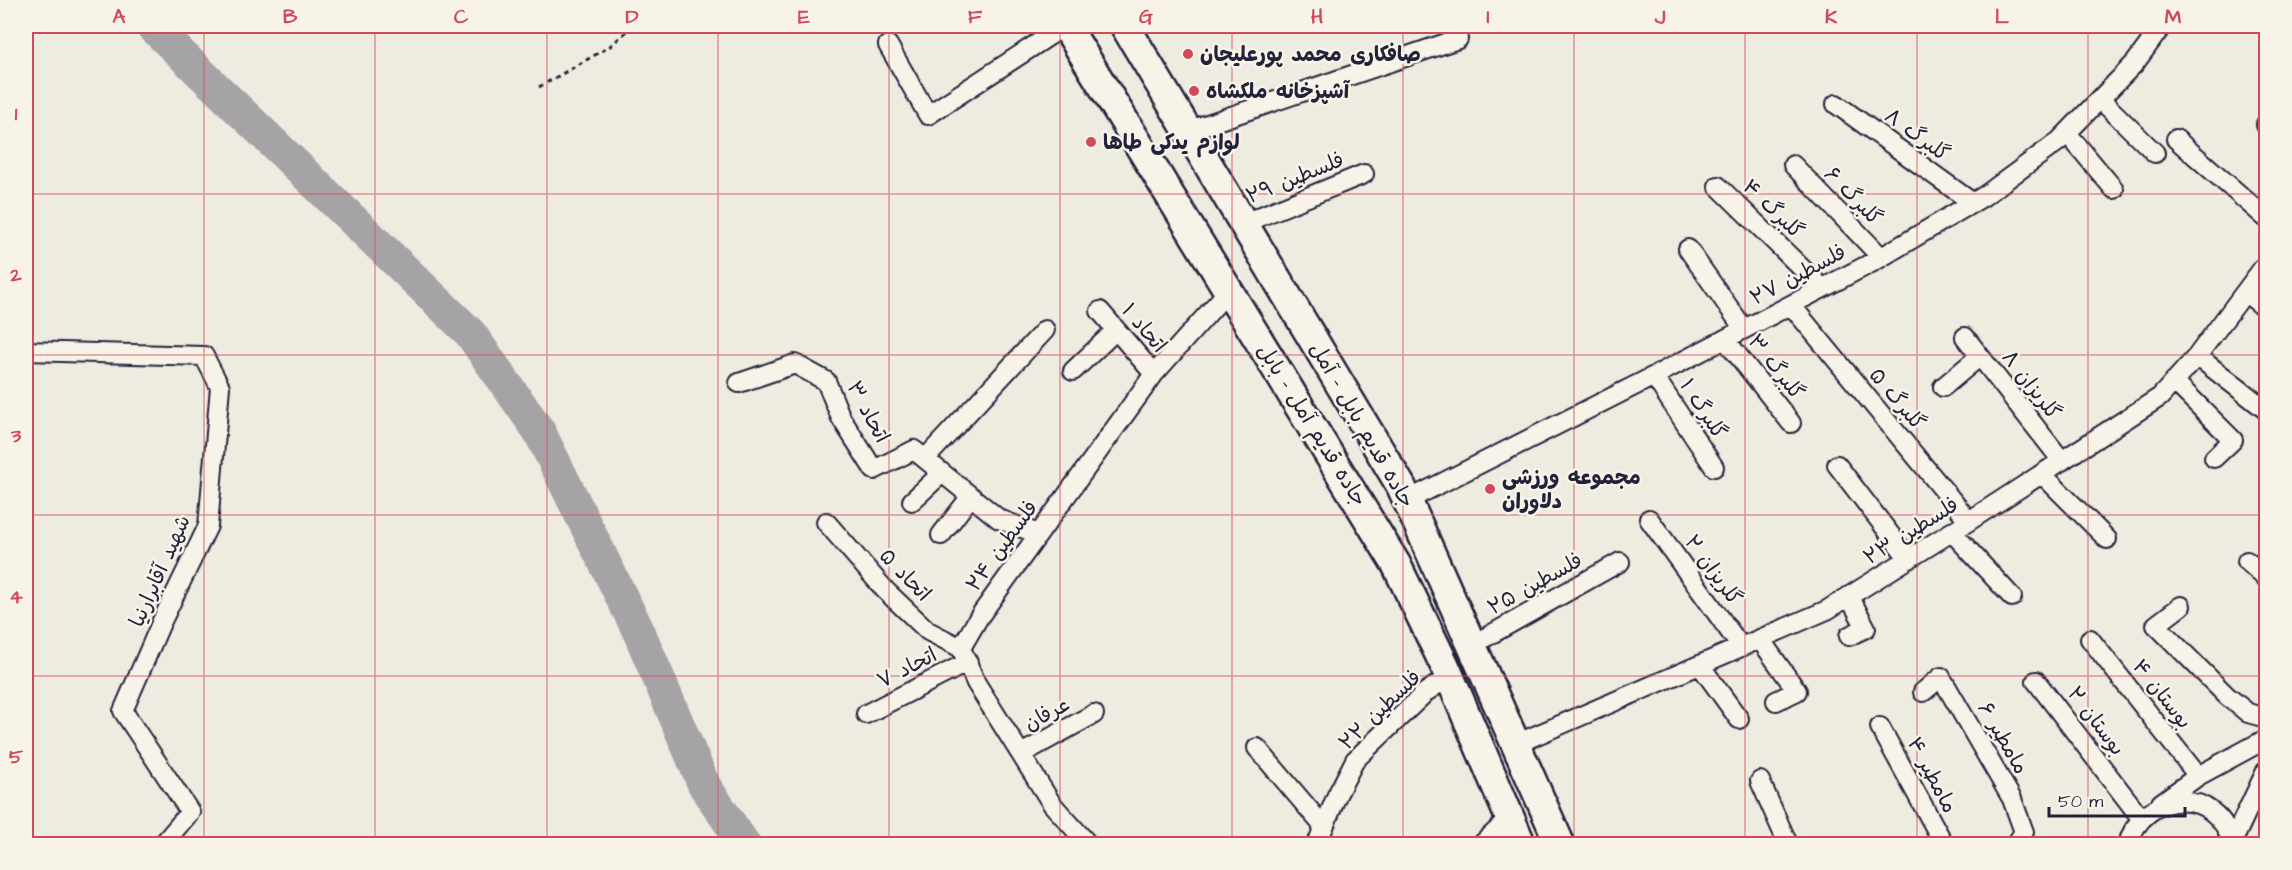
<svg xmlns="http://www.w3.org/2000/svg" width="2292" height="870" font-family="'Architects Daughter','Playpen Sans Arabic',sans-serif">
	<rect width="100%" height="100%" fill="#eeebe1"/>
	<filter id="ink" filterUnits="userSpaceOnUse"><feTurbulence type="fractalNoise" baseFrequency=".0167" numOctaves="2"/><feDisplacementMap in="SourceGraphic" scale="12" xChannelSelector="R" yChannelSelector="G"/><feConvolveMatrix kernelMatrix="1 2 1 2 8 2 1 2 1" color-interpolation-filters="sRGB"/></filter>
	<g filter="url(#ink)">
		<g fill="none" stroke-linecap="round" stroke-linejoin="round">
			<path stroke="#a6a3a6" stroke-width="33" d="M 152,26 L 470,333 L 539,431 L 639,632 L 704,785 L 744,844"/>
			<defs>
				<path id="minor" d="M 888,45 L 928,115 L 1064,26
					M 2100,99 L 2155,153
					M 1836,104 L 1973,203
					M 2266,124 L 2266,125
					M 1187,131 L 1458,39
					M 2067,133 L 2114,189
					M 2176,139 L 2266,218
					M 1793,165 L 1881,257
					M 1718,186 L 1822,288
					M 1244,223 L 1364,174
					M 1688,249 L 1744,329
					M 2246,293 L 2266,309
					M 1791,305 L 1969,521
					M 1100,311 L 1154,374
					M 1965,337 L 2062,461
					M 1725,339 L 1791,423
					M 26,351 L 204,356 L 220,387 L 208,526 L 161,623 L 123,711 L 190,812 L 163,844
					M 2197,356 L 2266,410
					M 1073,371 L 1116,330
					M 1654,376 L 1714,467
					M 2174,381 L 2233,440 L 2214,458
					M 739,383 L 795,364 L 826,381 L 841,418 L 874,470 L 914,450 L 999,519 L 1038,534
					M 1943,387 L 1980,356
					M 925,459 L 1045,330
					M 1837,465 L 1909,559
					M 2042,474 L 2107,539
					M 1408,500 L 1654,376 L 1875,261 L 1984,196 L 2059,141 L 2135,63 L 2162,26
					M 912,501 L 942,473
					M 1649,519 L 1741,647
					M 826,522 L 886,591 L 928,631 L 961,648
					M 1952,532 L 2012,597
					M 941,535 L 971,496
					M 2247,561 L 2266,578
					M 1849,596 L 1866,628 L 1849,636
					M 2181,606 L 2156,625 L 2227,696 L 2248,713 L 2266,718
					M 1760,639 L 1797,691 L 1776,701
					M 2090,639 L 2198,776
					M 1472,645 L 1620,562
					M 1700,665 L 1739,719
					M 2036,681 L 2141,818
					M 1923,692 L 1941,677 L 2012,799 L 2024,832 L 2016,844
					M 866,714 L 968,662
					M 1880,727 L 1944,844
					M 1516,744 L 1827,610 L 1969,521 L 2160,397 L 2197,356 L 2266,264
					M 1257,748 L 1324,827
					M 1021,754 L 1094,714
					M 1760,781 L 1788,844
					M 2161,803 L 2198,776 L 2266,739
					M 2232,843 L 2266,771
					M 1088,844 L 1052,804 L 976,683 L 961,648 L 979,617 L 1154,374 L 1229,290
					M 1317,844 L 1337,795 L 1355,760 L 1426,692 L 1449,677
					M 1482,844 L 1510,818
					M 2128,844 C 2144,789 2218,786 2232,844"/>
				<path id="primary" d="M 1066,26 L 1396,564 L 1445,666 L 1521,844
					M 1125,26 L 1401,486 L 1560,844"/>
			</defs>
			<use href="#minor" stroke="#22223b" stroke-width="22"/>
			<use href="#primary" stroke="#22223b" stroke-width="33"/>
			<path stroke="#22223b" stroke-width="3" stroke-dasharray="4.5 4.5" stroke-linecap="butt" d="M 539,87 L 609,47 L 633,26"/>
			<use href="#minor" stroke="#f7f3e8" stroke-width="18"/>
			<use href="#primary" stroke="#f7f3e8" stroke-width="28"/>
		</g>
	</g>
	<path fill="none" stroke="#d1495b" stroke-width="1.5" stroke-opacity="0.55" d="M 204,26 L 204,844M 375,26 L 375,844M 547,26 L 547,844M 718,26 L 718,844M 889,26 L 889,844M 1060,26 L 1060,844M 1232,26 L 1232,844M 1403,26 L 1403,844M 1574,26 L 1574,844M 1745,26 L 1745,844M 1917,26 L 1917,844M 2088,26 L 2088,844M 26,194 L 2266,194M 26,355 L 2266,355M 26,515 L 2266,515M 26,676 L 2266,676"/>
	<g fill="#d1495b" stroke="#f7f3e8" stroke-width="2">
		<circle cx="1188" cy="54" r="6"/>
		<circle cx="1194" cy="91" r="6"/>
		<circle cx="1091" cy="142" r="6"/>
		<circle cx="1490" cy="489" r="6"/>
	</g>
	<g text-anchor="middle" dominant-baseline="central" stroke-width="5" stroke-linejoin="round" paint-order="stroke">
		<g font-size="21" font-weight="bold" fill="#22223b" stroke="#f7f3e8" text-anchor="start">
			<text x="1200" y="54">صافکاری محمد پورعلیجان</text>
			<text x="1206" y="91">آشپزخانه ملکشاه</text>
			<text x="1103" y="142">لوازم یدکی طاها</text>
			<text x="1502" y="477">مجموعه ورزشی<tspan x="1502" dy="24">دلاوران</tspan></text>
		</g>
		<g font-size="21" fill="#22223b" stroke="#f7f3e8">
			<text transform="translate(1917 135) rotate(36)">گلبرگ ۸</text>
			<text transform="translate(1295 178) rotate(-22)">فلسطین ۲۹</text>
			<text transform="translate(1853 196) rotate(46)">گلبرگ ۶</text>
			<text transform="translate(1773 209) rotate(44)">گلبرگ ۴</text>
			<text transform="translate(1798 275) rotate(-28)">فلسطین ۲۷</text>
			<text transform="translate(1144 328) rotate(50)">اتحاد ۱</text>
			<text transform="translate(1776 367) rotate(52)">گلبرگ ۳</text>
			<text transform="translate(2031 385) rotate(52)">گلریزان ۸</text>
			<text transform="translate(1897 399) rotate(50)">گلبرگ ۵</text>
			<text transform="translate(1703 409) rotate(57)">گلبرگ ۱</text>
			<text transform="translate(868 412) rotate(62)">اتحاد ۳</text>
			<text transform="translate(1312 425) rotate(58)">جاده قدیم آمل - بابل</text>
			<text transform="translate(1362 425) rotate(60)">جاده قدیم بابل - آمل</text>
			<text transform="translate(1911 531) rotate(-32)">فلسطین ۲۳</text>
			<text transform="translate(1002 546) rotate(-54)">فلسطین ۲۴</text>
			<text transform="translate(1713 570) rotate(54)">گلریزان ۲</text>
			<text transform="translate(160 571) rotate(-66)">شهید آقابرارنیا</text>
			<text transform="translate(905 575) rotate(46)">اتحاد ۵</text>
			<text transform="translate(1535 584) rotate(-29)">فلسطین ۲۵</text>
			<text transform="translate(907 668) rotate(-27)">اتحاد ۷</text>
			<text transform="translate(2162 694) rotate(52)">بوستان ۴</text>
			<text transform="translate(1380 710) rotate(-44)">فلسطین ۲۲</text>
			<text transform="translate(1047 714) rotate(-28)">عرفان</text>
			<text transform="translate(2096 721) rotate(53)">بوستان ۲</text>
			<text transform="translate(2003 738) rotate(60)">مامطیر ۶</text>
			<text transform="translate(1932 775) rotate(62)">مامطیر ۴</text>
		</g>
	</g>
	<rect width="2292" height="870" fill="none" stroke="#f7f3e8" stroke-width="66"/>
	<path d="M2049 807v9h136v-9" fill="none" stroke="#22223b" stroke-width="3"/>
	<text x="2058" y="807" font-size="18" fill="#22223b" stroke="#f7f3e8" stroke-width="4.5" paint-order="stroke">50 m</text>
	<rect x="33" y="33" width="2226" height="804" fill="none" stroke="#d1495b" stroke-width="2"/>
	<g font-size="20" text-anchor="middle" font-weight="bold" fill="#d1495b">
		<text x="119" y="23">A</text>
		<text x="290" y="23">B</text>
		<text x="461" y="23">C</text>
		<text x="632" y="23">D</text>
		<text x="804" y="23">E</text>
		<text x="975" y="23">F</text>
		<text x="1146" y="23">G</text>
		<text x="1317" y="23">H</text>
		<text x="1488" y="23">I</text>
		<text x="1660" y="23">J</text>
		<text x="1831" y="23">K</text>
		<text x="2002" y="23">L</text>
		<text x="2173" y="23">M</text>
		<text x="16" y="120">1</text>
		<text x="16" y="281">2</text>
		<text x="16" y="442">3</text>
		<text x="16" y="603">4</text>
		<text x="16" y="763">5</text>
	</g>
</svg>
